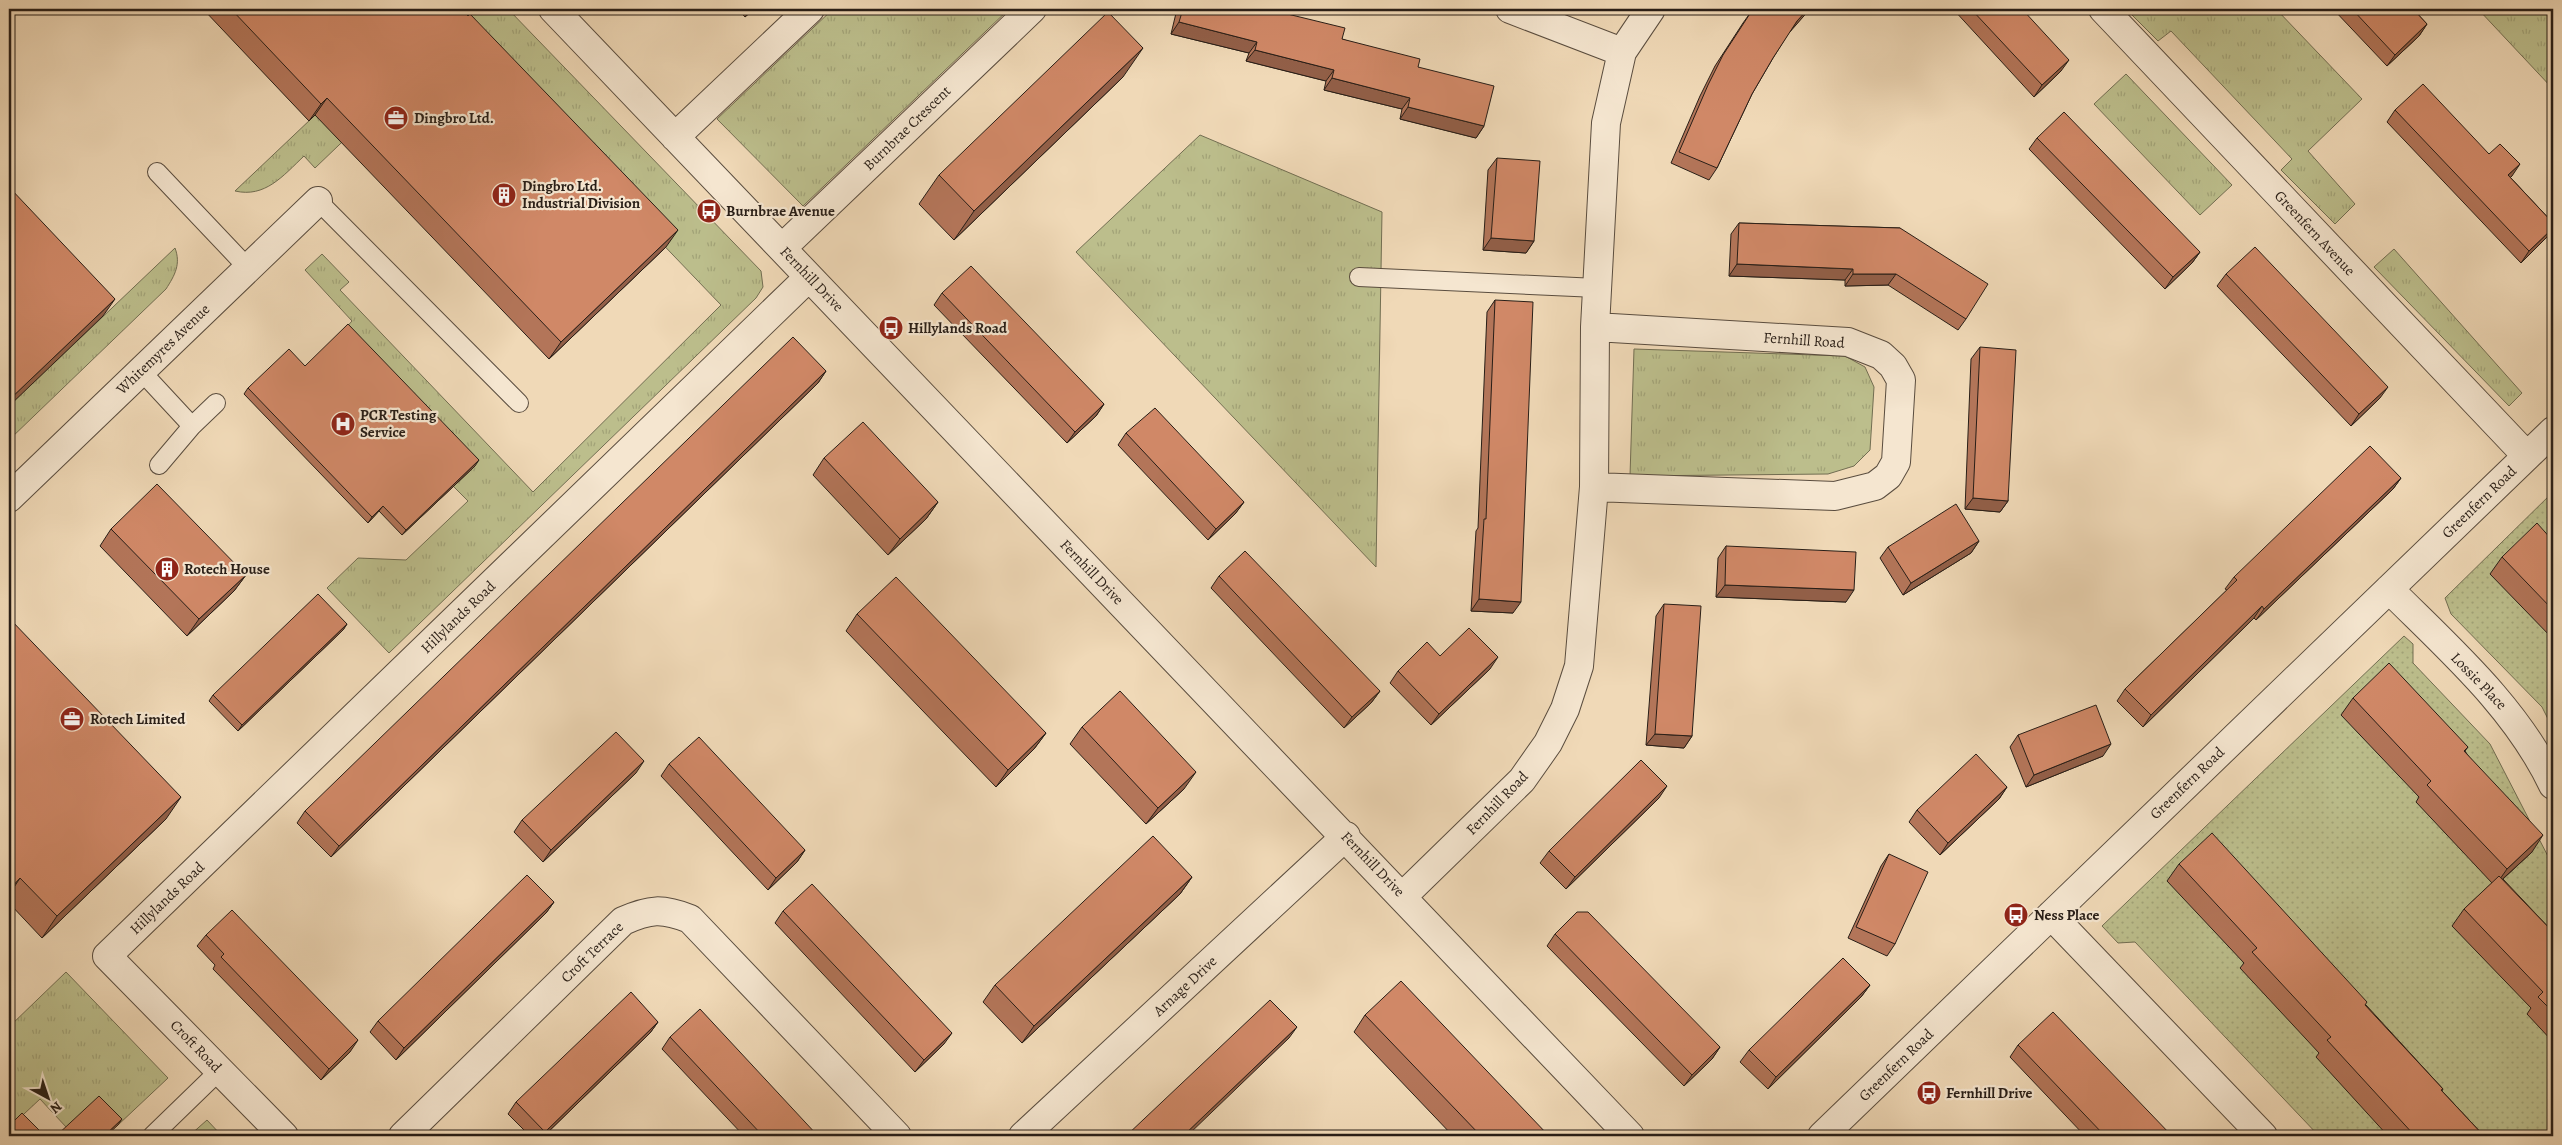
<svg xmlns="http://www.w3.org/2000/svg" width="2562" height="1145" font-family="Alegreya,serif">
	<defs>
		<pattern id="grass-tufts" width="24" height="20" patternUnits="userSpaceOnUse" patternTransform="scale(1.25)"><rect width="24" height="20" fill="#bcbe8c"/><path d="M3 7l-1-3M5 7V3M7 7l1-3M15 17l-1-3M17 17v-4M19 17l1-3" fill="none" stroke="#a2a378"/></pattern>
		<pattern id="garden-dots" width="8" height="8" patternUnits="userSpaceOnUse" patternTransform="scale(1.25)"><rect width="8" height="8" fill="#bcbe8c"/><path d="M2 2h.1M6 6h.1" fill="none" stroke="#a2a378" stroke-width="1.8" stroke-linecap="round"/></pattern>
	</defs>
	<rect width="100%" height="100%" fill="#f0d9b7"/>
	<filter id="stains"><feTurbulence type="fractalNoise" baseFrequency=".004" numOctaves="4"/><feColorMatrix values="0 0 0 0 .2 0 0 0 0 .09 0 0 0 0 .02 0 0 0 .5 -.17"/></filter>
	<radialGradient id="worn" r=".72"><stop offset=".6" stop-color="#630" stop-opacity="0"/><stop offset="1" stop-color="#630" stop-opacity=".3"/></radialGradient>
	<path fill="url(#grass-tufts)" stroke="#726e52" d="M 427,9 L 508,9 L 761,271 L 763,287 L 756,298 L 389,653 L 327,588 L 358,558 L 406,560 L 468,501 L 453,486 L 344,330 L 352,321 L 305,270 L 322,254 L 349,282 L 340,290 L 533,492 L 721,305 L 458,31 L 315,168 L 304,156 C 283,176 265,198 235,191 Z
		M 833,9 L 1009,9 L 803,206 L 717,119 Z
		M 2126,9 L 2181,9 L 2184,12 L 2187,9 L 2276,9 L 2362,99 L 2308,151 L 2355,204 L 2335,224 L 2281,170 L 2292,159 L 2171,31 L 2158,41 Z
		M 2478,9 L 2553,9 L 2553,89 Z
		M 2126,74 L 2232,185 L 2200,215 L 2094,104 Z
		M 1200,135 L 1382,212 L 1376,567 L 1076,252 Z
		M 175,248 C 181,264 175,275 166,289 L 9,440 L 9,406 Z
		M 2394,249 L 2522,393 L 2509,406 L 2374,267 Z
		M 1634,349 L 1845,356 L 1865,367 L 1874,387 L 1870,450 L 1854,466 L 1828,474 L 1630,476 Z
		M 66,972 L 168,1078 L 118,1125 L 95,1102 L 67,1128 L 40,1099 L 9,1128 L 9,1027 Z
		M 207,1120 L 222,1136 L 189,1136 Z"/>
	<path fill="url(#garden-dots)" stroke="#726e52" d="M 2553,492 L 2553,729 L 2542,707 L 2451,614 L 2445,598 Z
		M 2404,636 L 2413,644 L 2413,663 L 2490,744 L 2553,866 L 2553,1136 L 2319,1136 L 2135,942 L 2118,943 L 2102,926 Z"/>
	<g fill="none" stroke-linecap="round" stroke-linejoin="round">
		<defs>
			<path id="lane" d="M 157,172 L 247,267
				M 318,201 L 519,403
				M 1359,277 L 1597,288
				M 141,371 L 192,426
				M 159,465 L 192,426 L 216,403
				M 152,1136 L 219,1071"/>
			<path id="street" d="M 553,9 L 1630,1136
				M 1510,9 L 1622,52
				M 2103,9 L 2527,456
				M 675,137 L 810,9
				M 782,248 L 1032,9
				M 1594,487 L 1835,496 L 1875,486 L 1888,476 L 1896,462 L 1901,380 L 1893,366 L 1881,355 L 1848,342 L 1595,327
				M 9,498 L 318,201
				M 2389,589 C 2449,649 2516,707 2553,785
				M 1403,896 L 1522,780 L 1548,743 L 1565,709 L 1579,666 L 1594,487 L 1595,327 L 1606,123 L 1622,52 L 1651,9
				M 2051,915 L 2263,1136
				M 284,1136 L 107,956 L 809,277
				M 403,1136 L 623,921 C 650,909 662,908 690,919 L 897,1136
				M 1023,1136 L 1346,836
				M 1822,1136 L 2553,431"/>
		</defs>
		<use href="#lane" stroke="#5a4d3f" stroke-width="20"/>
		<use href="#street" stroke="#5a4d3f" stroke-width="30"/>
		<use href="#lane" stroke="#f5e6d0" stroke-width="18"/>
		<use href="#street" stroke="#f5e6d0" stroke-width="28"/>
	</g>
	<path fill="#b37559" stroke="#281e17" d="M 203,9 L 461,9 L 666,247 L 549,359 L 315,115 L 309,121 Z
		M 738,9 L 754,9 L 745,17 Z
		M 1177,9 L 1267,9 L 1342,39 L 1418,67 L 1484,126 L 1476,138 L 1400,119 L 1402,109 L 1324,90 L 1326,81 L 1246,61 L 1249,53 L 1171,34 Z
		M 1753,9 L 1810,9 L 1790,31 L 1773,58 L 1752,94 L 1717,168 L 1709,180 L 1671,163 L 1700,96 L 1715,66 L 1743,23 Z
		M 1953,9 L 2022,9 L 2061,71 L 2034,97 Z
		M 2333,9 L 2413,9 L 2427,24 L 2419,36 L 2387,66 Z
		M 1123,77 L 954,240 L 919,204 L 939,175 Z
		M 2395,110 L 2489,154 L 2512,176 L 2510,177 L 2553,223 L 2553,229 L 2547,237 L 2521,263 L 2387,122 Z
		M 2037,138 L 2200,252 L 2192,263 L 2165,289 L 2029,149 Z
		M 1497,158 L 1534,241 L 1526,253 L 1483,250 L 1488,170 Z
		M 1739,223 L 1900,228 L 1966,319 L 1958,330 L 1888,285 L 1845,286 L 1845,280 L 1729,276 L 1731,234 Z
		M 2226,274 L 2380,398 L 2351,426 L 2217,286 Z
		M 942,293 L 1104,404 L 1096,416 L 1067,443 L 934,305 Z
		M 1495,300 L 1513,613 L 1471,611 L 1476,531 L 1478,528 L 1487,312 Z
		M 1980,347 L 2008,501 L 2000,512 L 1965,509 L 1971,359 Z
		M 305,366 L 475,466 L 402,535 L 379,511 L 368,523 L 244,394 L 248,388 Z
		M 826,371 L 818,383 L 331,857 L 297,823 L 305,811 Z
		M 1126,433 L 1244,502 L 1235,514 L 1208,540 L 1118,445 Z
		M 824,458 L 938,502 L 926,519 L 888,555 L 813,475 Z
		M 2401,478 L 2393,489 L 2256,620 L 2254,618 L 2143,727 L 2117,701 L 2125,689 L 2227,590 L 2225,589 L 2234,577 Z
		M 111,529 L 246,575 L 234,591 L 187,636 L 100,546 Z
		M 1979,541 L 1971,553 L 1903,595 L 1880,558 L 1888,547 Z
		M 2553,541 L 2553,639 L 2490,574 L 2502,557 Z
		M 1726,546 L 1846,602 L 1716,597 L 1718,558 Z
		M 1219,576 L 1380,691 L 1371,703 L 1344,728 L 1211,588 Z
		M 1664,604 L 1692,736 L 1684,748 L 1646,745 L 1656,616 Z
		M 857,614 L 1046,733 L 1034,749 L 996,787 L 846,631 Z
		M 9,618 L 166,819 L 42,938 L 9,903 Z
		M 347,624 L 343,630 L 238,731 L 209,701 L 213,695 Z
		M 1440,656 L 1490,669 L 1431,725 L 1390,683 L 1398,671 Z
		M 2353,698 L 2468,747 L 2465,751 L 2532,852 L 2503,879 L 2553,932 L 2553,1042 L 2527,1014 L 2531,1008 L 2452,926 L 2464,909 L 2492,883 L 2416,802 L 2419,797 L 2341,715 Z
		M 1082,727 L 1184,789 L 1146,824 L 1070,744 Z
		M 2018,735 L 2103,756 L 2026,787 L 2010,747 Z
		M 669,764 L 805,850 L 797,862 L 768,890 L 661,776 Z
		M 636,773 L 543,862 L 514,832 L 522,820 Z
		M 2007,787 L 1999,799 L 1940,855 L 1909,822 L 1917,810 Z
		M 1659,798 L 1566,889 L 1540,863 L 1549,851 Z
		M 1889,854 L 1895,944 L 1887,956 L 1848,938 L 1881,866 Z
		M 2179,864 L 2366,1005 L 2443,1089 L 2442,1091 L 2484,1136 L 2388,1136 L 2316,1057 L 2319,1053 L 2240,968 L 2244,963 L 2167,881 Z
		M 1192,877 L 1180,894 L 1022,1043 L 983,1002 L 995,985 Z
		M 554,902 L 546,913 L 396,1060 L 370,1032 L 378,1021 Z
		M 783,911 L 944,1044 L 915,1072 L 775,923 Z
		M 1555,934 L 1720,1047 L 1712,1059 L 1684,1086 L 1547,946 Z
		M 206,935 L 350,1052 L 321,1080 L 213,969 L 215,965 L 197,946 Z
		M 1870,985 L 1861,997 L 1768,1089 L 1740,1062 L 1749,1050 Z
		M 1365,1015 L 1549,1136 L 1453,1136 L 1354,1032 Z
		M 658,1022 L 650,1033 L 544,1136 L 530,1136 L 508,1114 L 516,1102 Z
		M 670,1037 L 818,1136 L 744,1136 L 662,1049 Z
		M 2018,1045 L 2172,1136 L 2085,1136 L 2010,1057 Z"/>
	<path fill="#925f48" stroke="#281e17" d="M 751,9 L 754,9 L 745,17 Z
		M 1808,9 L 1810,9 L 1789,33 L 1797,21 Z
		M 1179,22 L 1257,42 L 1249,53 L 1171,34 Z
		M 2427,24 L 2419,36 L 2387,66 L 2395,55 Z
		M 1143,48 L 1123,77 L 954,240 L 974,211 Z
		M 1255,50 L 1334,70 L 1326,81 L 1246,61 Z
		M 2069,60 L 2061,71 L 2034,97 L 2042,85 Z
		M 1332,78 L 1410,98 L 1402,109 L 1324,90 Z
		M 327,98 L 315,115 L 309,121 L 321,104 Z
		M 1408,107 L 1484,126 L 1476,138 L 1400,119 Z
		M 2520,164 L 2512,176 L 2500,187 L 2508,175 Z
		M 2553,228 L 2547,237 L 2521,263 L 2529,251 Z
		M 678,230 L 666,247 L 549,359 L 561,342 Z
		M 1491,238 L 1534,241 L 1526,253 L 1483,250 Z
		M 2200,252 L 2192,263 L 2165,289 L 2173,277 Z
		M 1737,264 L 1853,269 L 1845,280 L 1729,276 Z
		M 1853,274 L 1896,274 L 1888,285 L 1845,286 Z
		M 115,299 L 103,316 L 9,406 L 9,400 Z
		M 826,371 L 818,383 L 331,857 L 339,846 Z
		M 2388,387 L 2380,398 L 2351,426 L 2359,414 Z
		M 1104,404 L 1096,416 L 1067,443 L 1075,432 Z
		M 479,460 L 475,466 L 402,535 L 406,530 Z
		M 2401,478 L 2393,489 L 2256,620 L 2264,609 Z
		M 1973,498 L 2008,501 L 2000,512 L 1965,509 Z
		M 938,502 L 926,519 L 888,555 L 900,539 Z
		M 1244,502 L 1235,514 L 1208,540 L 1216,529 Z
		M 383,506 L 379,511 L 368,523 L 372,517 Z
		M 1979,541 L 1971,553 L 1903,595 L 1911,583 Z
		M 246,575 L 234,591 L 187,636 L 199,619 Z
		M 1725,585 L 1854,590 L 1846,602 L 1716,597 Z
		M 1479,599 L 1521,602 L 1513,613 L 1471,611 Z
		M 2262,606 L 2254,618 L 2143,727 L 2151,715 Z
		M 347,624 L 343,630 L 238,731 L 242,725 Z
		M 1498,657 L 1490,669 L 1431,725 L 1439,714 Z
		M 1380,691 L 1371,703 L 1344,728 L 1352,717 Z
		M 1046,733 L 1034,749 L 996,787 L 1008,770 Z
		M 1655,734 L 1692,736 L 1684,748 L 1646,745 Z
		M 2111,744 L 2103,756 L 2026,787 L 2034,775 Z
		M 644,761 L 636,773 L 543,862 L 551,850 Z
		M 1196,772 L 1184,789 L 1146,824 L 1158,808 Z
		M 1667,786 L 1659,798 L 1566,889 L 1575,877 Z
		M 2007,787 L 1999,799 L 1940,855 L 1948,843 Z
		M 181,797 L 166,819 L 42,938 L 57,916 Z
		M 2543,835 L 2532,852 L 2495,886 L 2507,869 Z
		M 805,850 L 797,862 L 768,890 L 776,878 Z
		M 1192,877 L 1180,894 L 1022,1043 L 1034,1026 Z
		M 20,878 L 9,895 L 9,890 Z
		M 554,902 L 546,913 L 396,1060 L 404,1048 Z
		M 1870,985 L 1861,997 L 1768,1089 L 1776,1077 Z
		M 658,1022 L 650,1033 L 544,1136 L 542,1136 L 545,1132 Z
		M 1297,1027 L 1289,1038 L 1187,1136 L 1183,1136 Z
		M 952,1033 L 944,1044 L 915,1072 L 924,1060 Z
		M 358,1040 L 350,1052 L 321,1080 L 329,1069 Z
		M 1720,1047 L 1712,1059 L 1684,1086 L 1692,1075 Z
		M 122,1119 L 118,1125 L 106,1136 L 104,1136 Z"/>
	<path fill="#d08867" stroke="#281e17" d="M 231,9 L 461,9 L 468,16 L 470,14 L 678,230 L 561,342 L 327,98 L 321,104 Z
		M 1183,9 L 1267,9 L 1345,28 L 1342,39 L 1420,59 L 1418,67 L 1494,86 L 1484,126 L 1408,107 L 1410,98 L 1332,78 L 1334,70 L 1255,50 L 1257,42 L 1179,22 Z
		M 1753,9 L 1808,9 L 1797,21 L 1773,58 L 1752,94 L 1717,168 L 1679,152 L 1708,85 L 1723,55 Z
		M 1971,9 L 2022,9 L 2069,60 L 2042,85 Z
		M 2352,9 L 2413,9 L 2427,24 L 2395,55 Z
		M 1108,12 L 1143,48 L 974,211 L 939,175 Z
		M 2423,84 L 2489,154 L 2500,144 L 2520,164 L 2508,175 L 2553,223 L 2553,228 L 2529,251 L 2395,110 Z
		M 2064,112 L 2200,252 L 2173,277 L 2037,138 Z
		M 1497,158 L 1540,161 L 1534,241 L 1491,238 Z
		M 9,187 L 115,299 L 9,400 Z
		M 1739,223 L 1900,228 L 1988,284 L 1966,319 L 1896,274 L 1853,274 L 1853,269 L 1737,264 Z
		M 2255,247 L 2388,387 L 2359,414 L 2226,274 Z
		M 971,266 L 1104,404 L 1075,432 L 942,293 Z
		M 1495,300 L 1533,302 L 1521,602 L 1479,599 L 1484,519 L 1486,519 Z
		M 348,324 L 479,460 L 406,530 L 383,506 L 372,517 L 248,388 L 289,349 L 305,366 Z
		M 793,337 L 826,371 L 339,846 L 305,811 Z
		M 1980,347 L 2016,350 L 2008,501 L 1973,498 Z
		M 1155,408 L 1244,502 L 1216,529 L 1126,433 Z
		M 863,422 L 938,502 L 900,539 L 824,458 Z
		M 2370,446 L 2401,478 L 2264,609 L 2262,606 L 2151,715 L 2125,689 L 2237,580 L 2234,577 Z
		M 157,484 L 246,575 L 199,619 L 111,529 Z
		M 1956,504 L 1979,541 L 1911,583 L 1888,547 Z
		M 2537,523 L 2553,541 L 2553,610 L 2502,557 Z
		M 1726,546 L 1856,552 L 1854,590 L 1725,585 Z
		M 1245,551 L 1380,691 L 1352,717 L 1219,576 Z
		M 896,577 L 1046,733 L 1008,770 L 857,614 Z
		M 318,594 L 347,624 L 242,725 L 213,695 Z
		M 1664,604 L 1701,606 L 1692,736 L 1655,734 Z
		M 9,618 L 181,797 L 57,916 L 20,878 L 9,890 Z
		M 1469,628 L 1498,657 L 1439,714 L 1398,671 L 1427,642 L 1440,656 Z
		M 2389,663 L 2468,747 L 2464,751 L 2543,835 L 2507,869 L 2427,785 L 2431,781 L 2353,698 Z
		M 1120,691 L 1196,772 L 1158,808 L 1082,727 Z
		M 2096,705 L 2111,744 L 2034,775 L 2018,735 Z
		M 616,732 L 644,761 L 551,850 L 522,820 Z
		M 699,737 L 805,850 L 776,878 L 669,764 Z
		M 1976,754 L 2007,787 L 1948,843 L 1917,810 Z
		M 1641,760 L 1667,786 L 1575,877 L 1549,851 Z
		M 2212,833 L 2367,1002 L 2365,1005 L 2443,1089 L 2441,1090 L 2484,1136 L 2415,1136 L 2327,1040 L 2331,1037 L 2252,952 L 2257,948 L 2179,864 Z
		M 1153,836 L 1192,877 L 1034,1026 L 995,985 Z
		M 1889,854 L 1928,872 L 1895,944 L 1856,927 Z
		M 527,875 L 554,902 L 404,1048 L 378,1021 Z
		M 2499,876 L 2553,932 L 2553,1012 L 2538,997 L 2543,992 L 2464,909 Z
		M 812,884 L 952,1033 L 924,1060 L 783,911 Z
		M 232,910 L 358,1040 L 329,1069 L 221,957 L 224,954 L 206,935 Z
		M 1577,912 L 1588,912 L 1720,1047 L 1692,1075 L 1555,934 Z
		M 1843,958 L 1870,985 L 1776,1077 L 1749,1050 Z
		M 1401,981 L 1549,1136 L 1481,1136 L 1365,1015 Z
		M 631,992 L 658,1022 L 545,1132 L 516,1102 Z
		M 1270,1000 L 1297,1027 L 1183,1136 L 1126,1136 Z
		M 700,1009 L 818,1136 L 763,1136 L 670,1037 Z
		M 2053,1012 L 2172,1136 L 2105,1136 L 2018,1045 Z
		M 99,1096 L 122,1119 L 104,1136 L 56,1136 Z
		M 22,1113 L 45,1136 L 9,1136 L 9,1126 Z"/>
	<defs>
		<symbol id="office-disc" viewBox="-11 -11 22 22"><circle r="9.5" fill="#8f2418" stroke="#f5e6d0"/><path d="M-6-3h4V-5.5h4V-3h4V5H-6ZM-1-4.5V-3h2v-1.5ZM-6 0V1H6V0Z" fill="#fff"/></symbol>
		<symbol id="building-disc" viewBox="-11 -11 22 22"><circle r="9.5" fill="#8f2418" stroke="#f5e6d0"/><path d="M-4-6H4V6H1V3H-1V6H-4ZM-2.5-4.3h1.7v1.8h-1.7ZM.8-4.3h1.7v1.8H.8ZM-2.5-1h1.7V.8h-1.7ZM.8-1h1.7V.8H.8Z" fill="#fff"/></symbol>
		<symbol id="bus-disc" viewBox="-11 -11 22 22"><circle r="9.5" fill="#8f2418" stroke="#f5e6d0"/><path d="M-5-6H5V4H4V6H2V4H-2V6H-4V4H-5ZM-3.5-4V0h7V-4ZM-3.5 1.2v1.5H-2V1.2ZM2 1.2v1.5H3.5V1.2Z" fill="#fff"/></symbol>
		<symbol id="hospital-disc" viewBox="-11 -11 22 22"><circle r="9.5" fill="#8f2418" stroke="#f5e6d0"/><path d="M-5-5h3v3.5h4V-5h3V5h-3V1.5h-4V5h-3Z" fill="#fff"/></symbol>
	</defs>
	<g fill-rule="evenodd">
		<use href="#office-disc" x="382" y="104" width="28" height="28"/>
		<use href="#building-disc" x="490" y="181" width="28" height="28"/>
		<use href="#bus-disc" x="695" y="197" width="28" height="28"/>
		<use href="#bus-disc" x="877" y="314" width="28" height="28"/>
		<use href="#hospital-disc" x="329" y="410" width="28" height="28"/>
		<use href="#building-disc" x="153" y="555" width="28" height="28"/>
		<use href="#office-disc" x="58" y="705" width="28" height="28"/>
		<use href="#bus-disc" x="2002" y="901" width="28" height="28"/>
		<use href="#bus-disc" x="1915" y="1079" width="28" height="28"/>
	</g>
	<g text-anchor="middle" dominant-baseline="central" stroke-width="4.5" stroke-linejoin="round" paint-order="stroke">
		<g font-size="15" font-weight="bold" fill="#281e17" stroke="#f5e6d0" text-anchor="start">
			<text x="414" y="118">Dingbro Ltd.</text>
			<text x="522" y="186">Dingbro Ltd.<tspan x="522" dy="17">Industrial Division</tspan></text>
			<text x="726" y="211">Burnbrae Avenue</text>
			<text x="908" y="328">Hillylands Road</text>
			<text x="360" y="415">PCR Testing<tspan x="360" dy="17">Service</tspan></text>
			<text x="184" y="569">Rotech House</text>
			<text x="90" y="719">Rotech Limited</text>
			<text x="2034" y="915">Ness Place</text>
			<text x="1946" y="1093">Fernhill Drive</text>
		</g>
		<g font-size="15" fill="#281e17" stroke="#f5e6d0">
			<text transform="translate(907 128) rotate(-44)">Burnbrae Crescent</text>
			<text transform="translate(2315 233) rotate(47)">Greenfern Avenue</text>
			<text transform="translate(812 279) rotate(46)">Fernhill Drive</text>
			<text transform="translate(1804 340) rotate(4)">Fernhill Road</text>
			<text transform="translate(163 349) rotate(-44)">Whitemyres Avenue</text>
			<text transform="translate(2479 502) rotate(-44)">Greenfern Road</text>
			<text transform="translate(1092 572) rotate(46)">Fernhill Drive</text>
			<text transform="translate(458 617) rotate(-44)">Hillylands Road</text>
			<text transform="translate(2479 681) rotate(46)">Lossie Place</text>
			<text transform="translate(2187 783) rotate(-44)">Greenfern Road</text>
			<text transform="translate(1497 803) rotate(-46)">Fernhill Road</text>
			<text transform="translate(1373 864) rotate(46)">Fernhill Drive</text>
			<text transform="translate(167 898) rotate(-44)">Hillylands Road</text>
			<text transform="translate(592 952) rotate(-44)">Croft Terrace</text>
			<text transform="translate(1185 986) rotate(-43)">Arnage Drive</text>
			<text transform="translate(196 1046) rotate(46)">Croft Road</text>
			<text transform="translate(1896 1065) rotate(-44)">Greenfern Road</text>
		</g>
	</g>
	<rect width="2562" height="1145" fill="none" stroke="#f0d9b7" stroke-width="30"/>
	<rect x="10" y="10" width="2542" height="1125" fill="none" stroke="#281e17" stroke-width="2.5"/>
	<rect x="15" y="15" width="2532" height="1115" fill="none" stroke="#281e17"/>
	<g transform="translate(48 1098) rotate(140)" stroke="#f5e6d0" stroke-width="4" paint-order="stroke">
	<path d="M0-4L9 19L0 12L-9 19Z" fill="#281e17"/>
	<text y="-8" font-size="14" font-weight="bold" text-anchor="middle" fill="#281e17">N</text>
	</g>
	<rect width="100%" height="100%" filter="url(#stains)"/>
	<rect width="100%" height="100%" fill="url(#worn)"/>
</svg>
